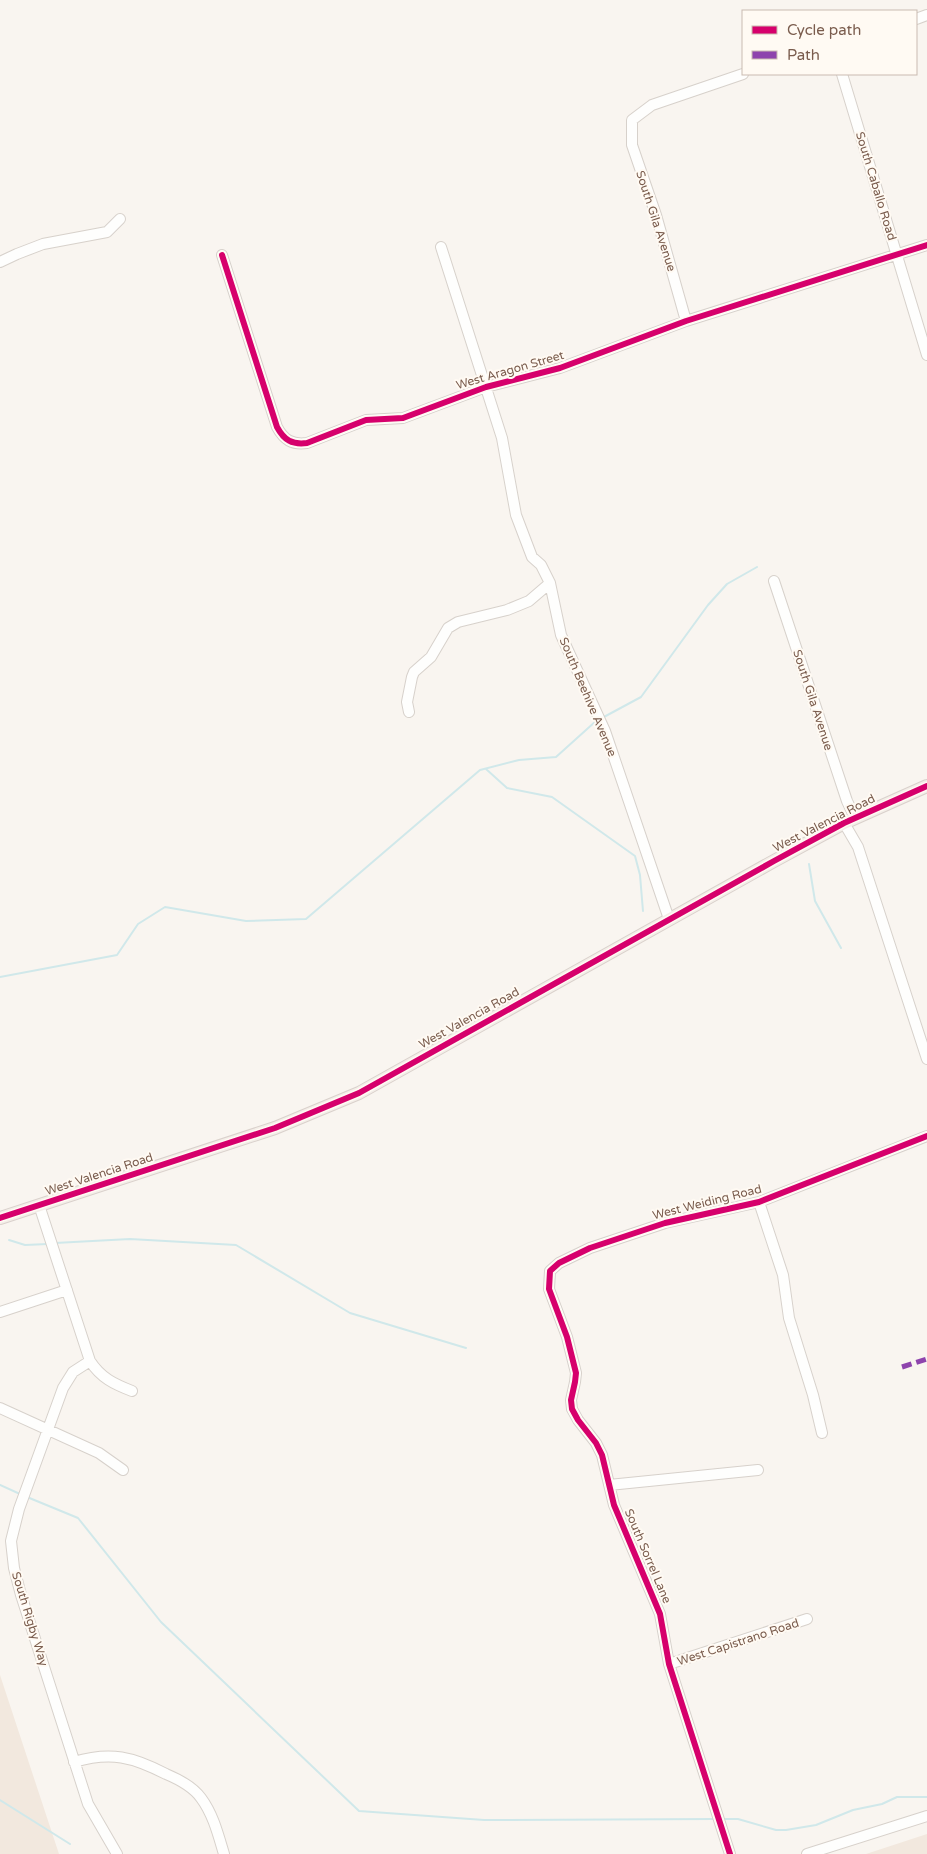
<svg xmlns="http://www.w3.org/2000/svg" width="927" height="1854" font-family="'Varela Round',sans-serif">
	<rect width="100%" height="100%" fill="#f9f5f0"/>
	<path fill="#f2e8de" d="M 0,1675 L 59,1854 L 0,1854 Z
		M 927,1834 L 927,1854 L 866,1854 Z"/>
	<g fill="none" stroke-linecap="round" stroke-linejoin="round">
		<path stroke="#d0e8ea" stroke-width="2" d="M 602,718 L 641,697 L 708,605 L 727,584 L 757,567
			M 486,769 L 507,788 L 552,797 L 635,856 L 640,875 L 643,911
			M 809,864 L 815,901 L 841,948
			M 0,977 L 117,955 L 138,924 L 165,907 L 246,921 L 306,919 L 480,770 L 519,760 L 556,757 L 596,721
			M 9,1240 L 25,1245 L 48,1244
			M 55,1243 L 130,1239 L 236,1245 L 350,1313 L 466,1348
			M 0,1485 L 20,1494
			M 27,1497 L 78,1518 L 161,1622 L 359,1811 L 484,1820 L 715,1819
			M 0,1800 L 70,1844
			M 722,1819 L 738,1819 L 776,1830 L 786,1830 L 816,1825 L 853,1810 L 882,1804 L 897,1797 L 927,1797"/>
		<defs>
			<path id="minor" d="M 916,19 L 927,15
				M 842,74 L 927,355
				M 441,247 L 502,438 L 516,515 L 532,557 L 541,565 L 550,583 L 561,635 L 605,731 L 669,919
				M 222,255 L 277,427 C 284,440 292,445 307,443 L 366,420 L 403,418 L 486,387 L 560,368 L 686,321 L 927,245
				M 0,262 L 17,254 L 43,244 L 107,232 L 120,219
				M 686,321 L 656,215 L 632,145 L 632,120 L 652,105 L 743,74
				M 774,581 L 847,801 L 855,818
				M 409,712 L 407,702 L 412,677 L 414,672 L 431,657 L 448,628 L 458,622 L 507,610 L 529,601 L 550,583
				M 844,823 L 858,847 L 927,1059
				M 759,1202 L 783,1275 L 789,1318 L 813,1395 L 822,1433
				M 39,1205 L 90,1361 C 101,1378 114,1384 132,1391
				M 0,1312 L 67,1290
				M 90,1361 L 73,1372 L 63,1388 L 19,1509 L 11,1541 L 14,1568 L 21,1595 L 88,1804 L 117,1854
				M 0,1408 L 99,1453 L 123,1470
				M 609,1485 L 758,1470
				M 669,1664 L 807,1619
				M 74,1762 C 111,1751 133,1757 166,1774 C 178,1779 193,1787 201,1798 C 213,1814 218,1834 224,1854
				M 730,1854 L 669,1664 L 660,1614 L 614,1505 L 602,1455 L 596,1443 L 578,1420 L 572,1409 L 571,1400 L 575,1382 L 576,1373 L 567,1337 L 549,1289 L 550,1271 L 559,1263 L 590,1248 L 665,1223 L 759,1202 L 927,1136
				M 807,1854 L 927,1816"/>
			<path id="major" d="M 0,1218 L 275,1128 L 359,1093 L 774,861 L 844,823 L 927,786"/>
		</defs>
		<use href="#minor" stroke="#d7d1cb" stroke-width="12"/>
		<use href="#major" stroke="#dad1cc" stroke-width="14"/>
		<use href="#minor" stroke="#fefefd" stroke-width="10"/>
		<use href="#major" stroke="#f3eee8" stroke-width="12"/>
		<path stroke="#8e44ad" stroke-width="5" stroke-dasharray="10 5" stroke-linecap="butt" d="M 902,1367 L 927,1359"/>
		<defs>
			<path id="cycleway" d="M 222,255 L 277,427 C 284,440 292,445 307,443 L 366,420 L 403,418 L 486,387 L 560,368 L 686,321 L 927,245
				M 0,1218 L 275,1128 L 359,1093 L 774,861 L 844,823 L 927,786
				M 730,1854 L 669,1664 L 660,1614 L 614,1505 L 602,1455 L 596,1443 L 578,1420 L 572,1409 L 571,1400 L 575,1382 L 576,1373 L 567,1337 L 549,1289 L 550,1271 L 559,1263 L 590,1248 L 665,1223 L 759,1202 L 927,1136"/>
		</defs>
		<use href="#cycleway" stroke="#fffaf3" stroke-width="9"/>
		<use href="#cycleway" stroke="#d6006c" stroke-width="6"/>
	</g>
	<g text-anchor="middle" dominant-baseline="central" stroke-width="4" stroke-linejoin="round" paint-order="stroke">
		<g font-size="12" fill="#7a5c4d" stroke="#fffaf3">
			<text transform="translate(876 186) rotate(73)">South Caballo Road</text>
			<text transform="translate(656 221) rotate(72)">South Gila Avenue</text>
			<text transform="translate(510 370) rotate(-16)">West Aragon Street</text>
			<text transform="translate(588 697) rotate(67)">South Beehive Avenue</text>
			<text transform="translate(813 700) rotate(72)">South Gila Avenue</text>
			<text transform="translate(824 823) rotate(-27)">West Valencia Road</text>
			<text transform="translate(469 1018) rotate(-29)">West Valencia Road</text>
			<text transform="translate(99 1174) rotate(-18)">West Valencia Road</text>
			<text transform="translate(707 1202) rotate(-14)">West Weiding Road</text>
			<text transform="translate(648 1556) rotate(67)">South Sorrel Lane</text>
			<text transform="translate(30 1619) rotate(73)">South Rigby Way</text>
			<text transform="translate(738 1642) rotate(-18)">West Capistrano Road</text>
		</g>
	</g>
	<rect x="742" y="10" width="175" height="65" fill="#fffaf3" stroke="#cabbb1"/>
	<rect x="752" y="26" width="25" height="8" fill="#d6006c" stroke="#cabbb1"/>
	<text x="787" y="35" font-size="15" fill="#7a5c4d">Cycle path</text>
	<rect x="752" y="51" width="25" height="8" fill="#8e44ad" stroke="#cabbb1"/>
	<text x="787" y="60" font-size="15" fill="#7a5c4d">Path</text>
</svg>
